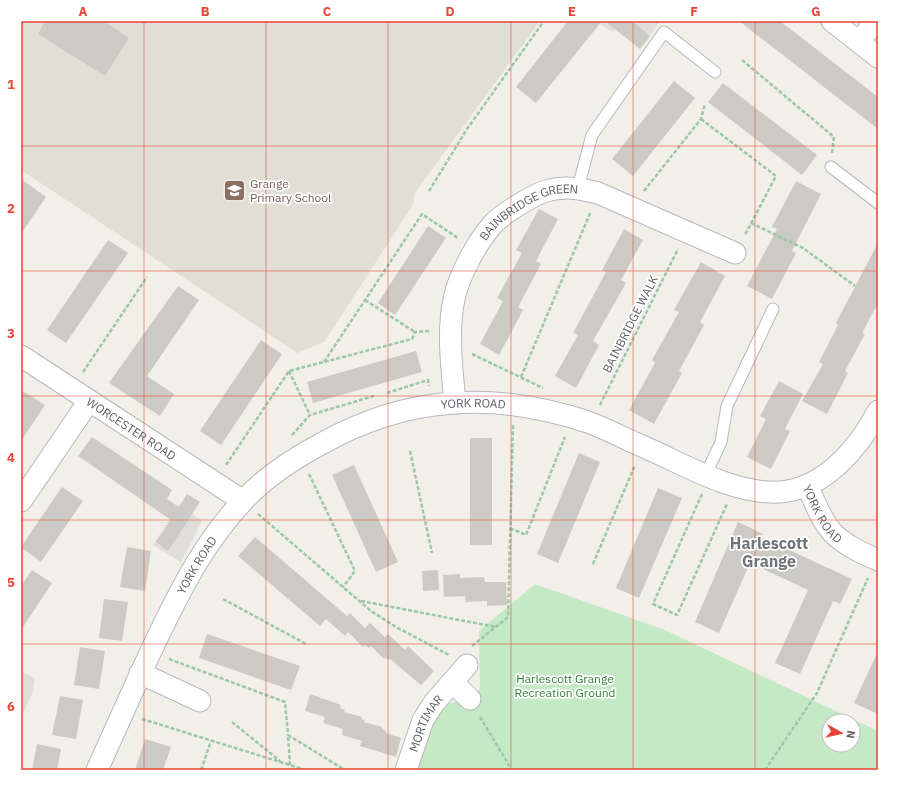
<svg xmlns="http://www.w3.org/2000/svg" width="899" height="791" font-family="'IBM Plex Sans',sans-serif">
	<rect width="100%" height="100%" fill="#f1efe8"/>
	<path fill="#e0deda" d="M 596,21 L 660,21 L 640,49 L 615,29 L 612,32 Z
		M 179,504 L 202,521 L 181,562 L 153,545 Z
		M 21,671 L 35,678 L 33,692 L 21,718 Z"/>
	<path fill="#e1ded6" d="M 21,21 L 540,21 L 415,193 L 413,205 L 324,342 L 297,353 L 21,170 Z"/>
	<path fill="#c5e8c5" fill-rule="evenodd" d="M 535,584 L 665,630 L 878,731 L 878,770 L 416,770 L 437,706 L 470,699 L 480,689 L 479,631 ZM 829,721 L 853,721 L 853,745 L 829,745 Z"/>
	<path fill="#cccac5" d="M 45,21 L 104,21 L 129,38 L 105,76 L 38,34 Z
		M 568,21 L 602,21 L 536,103 L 516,87 Z
		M 605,21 L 632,21 L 650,36 L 640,49 Z
		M 739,21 L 780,21 L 878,97 L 878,129 Z
		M 674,81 L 695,98 L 633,176 L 612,159 Z
		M 723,83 L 817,155 L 802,175 L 708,102 Z
		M 21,179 L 46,197 L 21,234 Z
		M 796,181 L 821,194 L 792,251 L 796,253 L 772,299 L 747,286 L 777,229 L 772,227 Z
		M 539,209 L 558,219 L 536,261 L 541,264 L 518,307 L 523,310 L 499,355 L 480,344 L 503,301 L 497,298 L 522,253 L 516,250 Z
		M 428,226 L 446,238 L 395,315 L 378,303 Z
		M 624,229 L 643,240 L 621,280 L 626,283 L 593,341 L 599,345 L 576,388 L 555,376 L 578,335 L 573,333 L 606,272 L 602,270 Z
		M 108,240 L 128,253 L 66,343 L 47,330 Z
		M 878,243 L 878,303 L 862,333 L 865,334 L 845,371 L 848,373 L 827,414 L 802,401 L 823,364 L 819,362 L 838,325 L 836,323 Z
		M 701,262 L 725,276 L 700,322 L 704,325 L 679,371 L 682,373 L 654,424 L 629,410 L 655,363 L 652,360 L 679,312 L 674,310 Z
		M 178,286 L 199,300 L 147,376 L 174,394 L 160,416 L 109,383 Z
		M 261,340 L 282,354 L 221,445 L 200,431 Z
		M 416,351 L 422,372 L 313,403 L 307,382 Z
		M 779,381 L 803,394 L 785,429 L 790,431 L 771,469 L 747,457 L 766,419 L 760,416 Z
		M 21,390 L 45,405 L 21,441 Z
		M 92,437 L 172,490 L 167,499 L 179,507 L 187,494 L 200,502 L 168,551 L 156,542 L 171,520 L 78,456 Z
		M 470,438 L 492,438 L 492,545 L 470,545 Z
		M 579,453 L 600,462 L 558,563 L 537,554 Z
		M 354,465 L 398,562 L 376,572 L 332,475 Z
		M 62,487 L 83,501 L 41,562 L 21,547 Z
		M 658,488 L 682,498 L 639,598 L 616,588 Z
		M 738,522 L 763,534 L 761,537 L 852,579 L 840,604 L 833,601 L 800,674 L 775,663 L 808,590 L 750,563 L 719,633 L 695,622 Z
		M 255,537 L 347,616 L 350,613 L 365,628 L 370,623 L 385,637 L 388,634 L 405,650 L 408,646 L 434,671 L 421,685 L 390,659 L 388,660 L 385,657 L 384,659 L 371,646 L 369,648 L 365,645 L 363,647 L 348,632 L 345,636 L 326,619 L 320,626 L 238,556 Z
		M 127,547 L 151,551 L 145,591 L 120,587 Z
		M 32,570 L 52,583 L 21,630 L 21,586 Z
		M 438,570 L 439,590 L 423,591 L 422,571 Z
		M 460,574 L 460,578 L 484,577 L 485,582 L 506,582 L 507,605 L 487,606 L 487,601 L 466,602 L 465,596 L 444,597 L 443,575 Z
		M 104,599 L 128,602 L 122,641 L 99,638 Z
		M 207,634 L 300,666 L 291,690 L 199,658 Z
		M 80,647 L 105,651 L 99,689 L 74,685 Z
		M 878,651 L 878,714 L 854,703 Z
		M 310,694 L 341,705 L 340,708 L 345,710 L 344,712 L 362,717 L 361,719 L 365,720 L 364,722 L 382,727 L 382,729 L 386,731 L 386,733 L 401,738 L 396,757 L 360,746 L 362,741 L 342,735 L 343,729 L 323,723 L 325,717 L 305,711 Z
		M 60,696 L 83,700 L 76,739 L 52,735 Z
		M 145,739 L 171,747 L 163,770 L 135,770 Z
		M 37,744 L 61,749 L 57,770 L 32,770 Z"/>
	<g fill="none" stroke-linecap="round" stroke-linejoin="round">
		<defs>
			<path id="lane" d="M 831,167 L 878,203
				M 578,188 L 592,135 L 664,32 L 715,72
				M 706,474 L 721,442 L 727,406 L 773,309"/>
			<g id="street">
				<path d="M 832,21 L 878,57"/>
				<path d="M 859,41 L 876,21"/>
				<path id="s1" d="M 21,356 L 243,501"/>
				<path id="s2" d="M 455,403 C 452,368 447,333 454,299 C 459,275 477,242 493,224 C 502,214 537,192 550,190 C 567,186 582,189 598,193 L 735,253"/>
				<path id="s3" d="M 807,485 C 814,500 821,520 832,532 C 844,545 862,553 878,560"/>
				<path d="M 21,501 L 89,401"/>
				<path d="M 140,673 L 200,701"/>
				<path d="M 452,682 L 470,699"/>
				<path id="s4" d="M 97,770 C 119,722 140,673 163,626 C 185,581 208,538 243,501 C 265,477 293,459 321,444 C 408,395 495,391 588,422 C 604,428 620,436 635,443 C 679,461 731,495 780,492 C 824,489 859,448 878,411"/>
				<path id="s5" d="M 406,770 L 423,720 L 434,703 L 467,665"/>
			</g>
		</defs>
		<use href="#lane" stroke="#b5b8bc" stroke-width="13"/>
		<use href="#street" stroke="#b5b8bc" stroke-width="23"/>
		<path stroke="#9cc7a9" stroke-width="2.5" stroke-dasharray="4 2" stroke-linecap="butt" d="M 742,60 L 834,137 L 832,153
			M 701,119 L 776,176 L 745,235
			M 429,191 L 467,129 L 544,21
			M 644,191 L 701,119 L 705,104
			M 751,223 L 803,248 L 855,286
			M 365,300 L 415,332
			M 472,354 L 543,388
			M 324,362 L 422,214 L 458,238
			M 289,371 L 310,415
			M 83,372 L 147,277
			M 521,377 L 591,211
			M 387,393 L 428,380 L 429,386
			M 600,405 L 678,249
			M 292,435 L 310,415 L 374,396
			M 410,451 L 432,553
			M 226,465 L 289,371 L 412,339 L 415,332 L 431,331
			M 309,474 L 355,571 L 343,587
			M 702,494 L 653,604 L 677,615 L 727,504
			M 258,514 L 371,611 L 396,627 L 449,655
			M 510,528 L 526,535 L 565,437
			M 593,564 L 635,465
			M 223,599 L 306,644
			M 361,601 L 496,627
			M 472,646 L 508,617 L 513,425
			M 169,659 L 285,702 L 288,735
			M 480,717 L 512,770
			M 142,719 L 306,770
			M 232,722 L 280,761
			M 290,765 L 288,735 L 345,770
			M 201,770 L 211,741
			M 765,770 L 817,693 L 868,578"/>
		<use href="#lane" stroke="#fff" stroke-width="11"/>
		<use href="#street" stroke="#fff" stroke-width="21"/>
	</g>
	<path fill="none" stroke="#ea4335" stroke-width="1" stroke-opacity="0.55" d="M 144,21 L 144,770M 266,21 L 266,770M 388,21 L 388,770M 511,21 L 511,770M 633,21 L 633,770M 755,21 L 755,770M 21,146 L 878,146M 21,271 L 878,271M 21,396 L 878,396M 21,520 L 878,520M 21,644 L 878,644"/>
	<defs>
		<symbol id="school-square" viewBox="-11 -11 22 22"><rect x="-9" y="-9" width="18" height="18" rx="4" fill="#8d6e63" stroke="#fff"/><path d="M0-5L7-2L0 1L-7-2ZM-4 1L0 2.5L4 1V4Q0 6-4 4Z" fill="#fff"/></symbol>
	</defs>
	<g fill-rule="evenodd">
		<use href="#school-square" x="222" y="178" width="25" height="25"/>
	</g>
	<g text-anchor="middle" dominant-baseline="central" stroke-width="3.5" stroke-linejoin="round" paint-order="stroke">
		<g font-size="12" fill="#785e54" stroke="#fff" text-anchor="start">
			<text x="250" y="183">Grange<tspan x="250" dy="14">Primary School</tspan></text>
		</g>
		<g font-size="12" fill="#5f6368" stroke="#fff">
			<text stroke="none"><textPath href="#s2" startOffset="228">BAINBRIDGE GREEN</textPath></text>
			<text transform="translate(630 324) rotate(-63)">BAINBRIDGE WALK</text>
			<text stroke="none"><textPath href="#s4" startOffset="564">YORK ROAD</textPath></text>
			<text stroke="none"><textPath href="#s1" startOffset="132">WORCESTER ROAD</textPath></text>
			<text stroke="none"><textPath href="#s3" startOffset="33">YORK ROAD</textPath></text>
			<text stroke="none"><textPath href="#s4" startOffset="228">YORK ROAD</textPath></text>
			<text stroke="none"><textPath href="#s5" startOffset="51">MORTIMAR</textPath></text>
		</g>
		<g font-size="12" fill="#348238" stroke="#fff">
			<text x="565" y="678">Harlescott Grange<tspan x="565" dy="14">Recreation Ground</tspan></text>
		</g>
		<g font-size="16" font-weight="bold" fill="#70757a" stroke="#fff">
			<text x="769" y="543">Harlescott<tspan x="769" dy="18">Grange</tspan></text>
		</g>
	</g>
	<rect width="899" height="791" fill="none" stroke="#ffffff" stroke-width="44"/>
	<g transform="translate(841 733) rotate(98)"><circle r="19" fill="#ffffff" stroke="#bfc1c3"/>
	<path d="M0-3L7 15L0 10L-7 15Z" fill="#ea4335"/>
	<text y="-6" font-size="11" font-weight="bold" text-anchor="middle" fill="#5f6368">N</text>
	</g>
	<rect x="22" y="22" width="855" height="747" fill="none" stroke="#ea4335" stroke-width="1.5"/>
	<g font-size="13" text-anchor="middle" font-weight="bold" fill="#ea4335">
		<text x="83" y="16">A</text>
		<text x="205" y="16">B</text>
		<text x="327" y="16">C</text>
		<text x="450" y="16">D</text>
		<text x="572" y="16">E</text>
		<text x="694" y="16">F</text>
		<text x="816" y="16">G</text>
		<text x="11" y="89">1</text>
		<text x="11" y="213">2</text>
		<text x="11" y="338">3</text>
		<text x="11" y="462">4</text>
		<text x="11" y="587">5</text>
		<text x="11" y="711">6</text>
	</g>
</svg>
